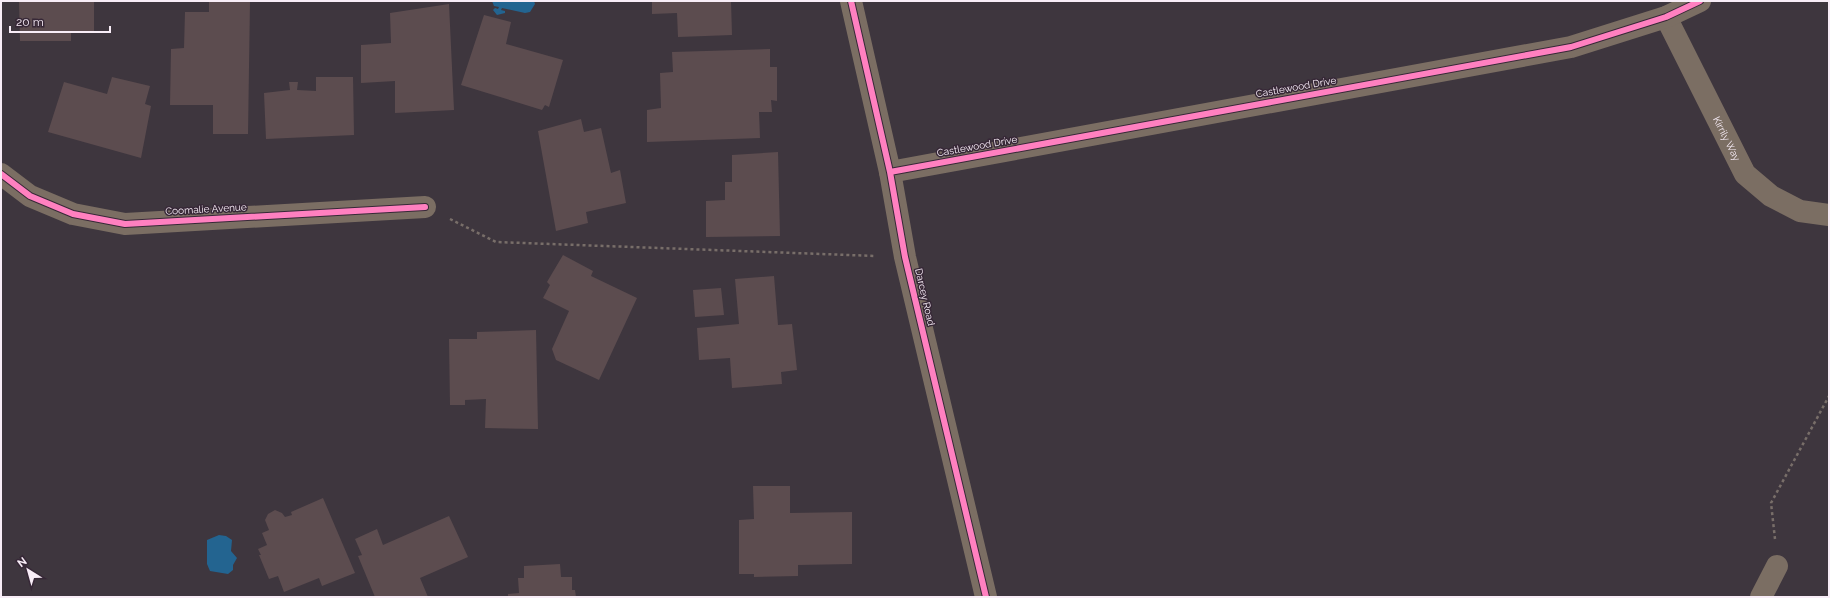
<svg xmlns="http://www.w3.org/2000/svg" width="1830" height="598" font-family="Raleway,sans-serif">
	<rect width="100%" height="100%" fill="#3e363e"/>
	<path fill="#236490" d="M 492,1 L 534,1 L 535,4 L 530,12 L 525,13 L 502,8 L 501,10 L 505,11 L 505,13 L 497,15 L 493,10 L 495,8 L 498,9 L 499,7 L 494,6 Z
		M 219,535 L 226,536 L 232,540 L 231,551 L 237,558 L 233,565 L 233,570 L 228,574 L 210,571 L 207,564 L 207,540 Z"/>
	<path fill="#5c4c4f" d="M 19,1 L 94,1 L 94,31 L 71,31 L 71,41 L 20,41 Z
		M 209,1 L 250,1 L 248,134 L 213,134 L 213,105 L 170,105 L 171,49 L 184,48 L 185,12 L 209,12 Z
		M 652,1 L 731,1 L 732,35 L 678,37 L 677,13 L 652,14 Z
		M 449,4 L 454,110 L 395,113 L 395,81 L 361,83 L 361,45 L 391,43 L 390,13 Z
		M 484,15 L 511,22 L 506,44 L 563,60 L 549,107 L 545,105 L 542,110 L 461,85 Z
		M 770,49 L 770,67 L 777,67 L 777,101 L 771,100 L 772,112 L 759,112 L 760,138 L 647,142 L 647,110 L 661,108 L 660,73 L 673,72 L 672,52 Z
		M 112,77 L 150,86 L 145,104 L 151,106 L 141,158 L 48,132 L 64,82 L 107,94 Z
		M 316,77 L 353,77 L 354,135 L 266,139 L 264,93 L 290,90 L 289,82 L 298,82 L 297,90 L 316,91 Z
		M 581,119 L 584,132 L 601,128 L 611,173 L 620,170 L 626,203 L 586,212 L 588,223 L 556,231 L 538,131 Z
		M 778,152 L 780,236 L 706,237 L 706,201 L 725,200 L 725,182 L 732,182 L 732,155 Z
		M 563,255 L 593,271 L 591,276 L 637,298 L 599,380 L 556,360 L 552,349 L 569,311 L 543,298 L 550,285 L 547,282 Z
		M 774,276 L 778,325 L 792,324 L 797,370 L 781,372 L 782,384 L 732,388 L 730,358 L 699,360 L 697,328 L 739,324 L 735,279 Z
		M 721,288 L 724,315 L 695,317 L 693,290 Z
		M 536,330 L 538,429 L 485,428 L 486,399 L 465,400 L 465,405 L 450,405 L 449,339 L 477,339 L 477,332 Z
		M 753,486 L 790,486 L 790,513 L 852,512 L 852,564 L 798,565 L 798,576 L 754,577 L 754,574 L 739,574 L 739,520 L 754,519 Z
		M 323,498 L 355,573 L 322,586 L 319,578 L 284,592 L 278,576 L 269,579 L 259,555 L 261,555 L 258,549 L 267,545 L 262,533 L 269,530 L 265,520 L 268,514 L 275,510 L 282,513 L 285,517 L 292,515 L 291,512 Z
		M 449,516 L 468,557 L 420,578 L 428,597 L 375,597 L 358,556 L 362,555 L 355,539 L 377,529 L 383,545 Z
		M 560,564 L 561,577 L 572,577 L 572,590 L 575,590 L 576,597 L 508,597 L 508,594 L 519,593 L 518,578 L 524,578 L 524,566 Z"/>
	<g fill="none" stroke-linecap="round" stroke-linejoin="round">
		<path stroke="#786e69" stroke-width="2.5" stroke-dasharray="3 3" stroke-linecap="butt" d="M 450,219 L 496,242 L 876,256
			M 1775,539 L 1771,503 L 1829,396"/>
		<g stroke="#7b6e63" stroke-width="22">
			<path d="M 851,1 L 890,172 L 905,257 L 986,597"/>
			<path id="s1" d="M 1666,17 L 1745,174 L 1771,196 L 1800,211 L 1829,215"/>
			<path d="M 890,172 L 1571,47 L 1666,17 L 1700,1"/>
			<path d="M 1,174 L 30,196 L 73,214 L 125,224 L 425,207"/>
			<path d="M 1761,597 L 1777,566"/>
		</g>
		<defs>
			<path id="cycleway" d="M 851,1 L 890,172 L 905,257 L 986,597
				M 890,172 L 1571,47 L 1666,17 L 1700,1
				M 1,174 L 30,196 L 73,214 L 125,224 L 425,207"/>
		</defs>
		<use href="#cycleway" stroke="#372837" stroke-width="8"/>
		<use href="#cycleway" stroke="#ff80c0" stroke-width="6"/>
	</g>
	<g text-anchor="middle" dominant-baseline="central" stroke-width="3" stroke-linejoin="round" paint-order="stroke">
		<g font-size="10" fill="#f8edf7" stroke="#372837">
			<text transform="translate(1296 87) rotate(-10)">Castlewood Drive</text>
			<text stroke="none"><textPath href="#s1" startOffset="136">Kirrily Way</textPath></text>
			<text transform="translate(977 146) rotate(-10)">Castlewood Drive</text>
			<text transform="translate(206 209) rotate(-3)">Coomalie Avenue</text>
			<text transform="translate(925 297) rotate(77)">Darcey Road</text>
		</g>
	</g>
	<rect width="1830" height="598" fill="none" stroke="#f8edf7" stroke-width="4"/>
	<g transform="translate(28 570) rotate(323)" stroke="#372837" stroke-width="3" paint-order="stroke">
	<path d="M0-3L7 15L0 10L-7 15Z" fill="#f8edf7"/>
	<text y="-6" font-size="11" font-weight="bold" text-anchor="middle" fill="#f8edf7">N</text>
	</g>
	<path d="M10 26v6h100v-6" fill="none" stroke="#f8edf7" stroke-width="2"/>
	<text x="16" y="26" font-size="12" fill="#f8edf7" stroke="#372837" stroke-width="3" paint-order="stroke">20 m</text>
</svg>
